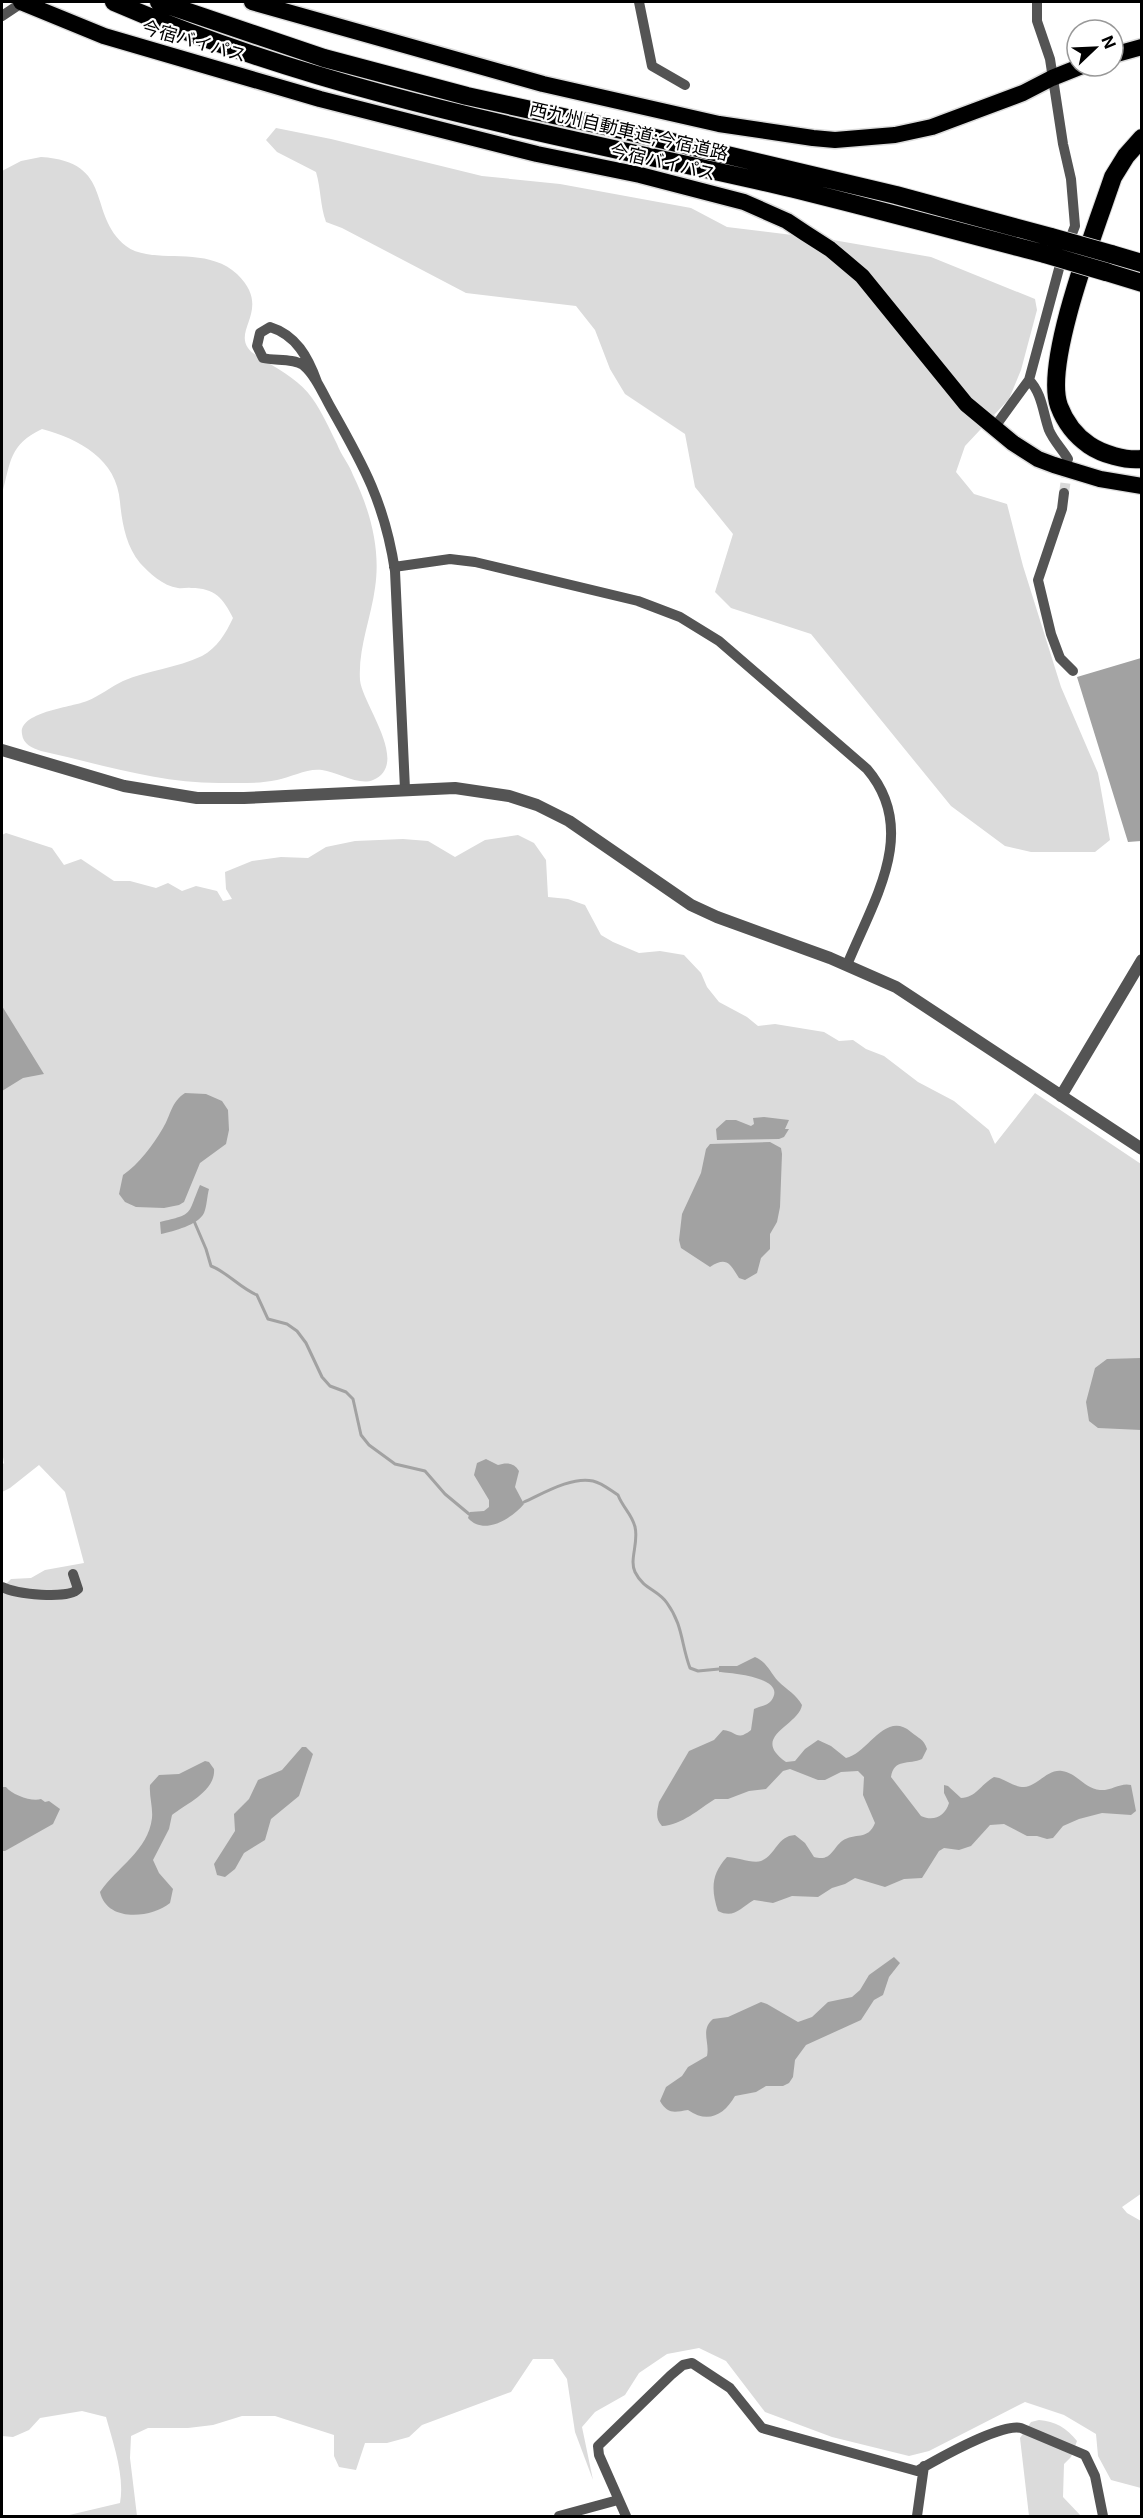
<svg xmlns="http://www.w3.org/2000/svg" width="1143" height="2518" font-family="Inter,'Noto Sans JP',sans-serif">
	<rect width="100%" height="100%" fill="#fff"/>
	<path fill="#dbdbdb" d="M 276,128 L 331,139 L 482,176 L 560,184 L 691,208 L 727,227 L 833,240 L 931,257 L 1035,299 L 1037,310 L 1021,370 L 1009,399 L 965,446 L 956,472 L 974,494 L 1007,504 L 1023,566 L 1061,687 L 1098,773 L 1110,840 L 1095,852 L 1031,852 L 1005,846 L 951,806 L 811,634 L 731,608 L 715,592 L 733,534 L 695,487 L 685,434 L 625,394 L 610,369 L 595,330 L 576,306 L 466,293 L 342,228 L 326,222 C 320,205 321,189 316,172 L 277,152 L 266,140 Z
		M 41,157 C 116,162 86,214 126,246 C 152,266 205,244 237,274 C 272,308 234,328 248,348 C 252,354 261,358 267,362 C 283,372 301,382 312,398 C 322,412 329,428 337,444 C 341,455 349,464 353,475 C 370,510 381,549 375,588 C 371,618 358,649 360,680 C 362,704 411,764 373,780 C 359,786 337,772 322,770 C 307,768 292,777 277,780 C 258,784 238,783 219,783 C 158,783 100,764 41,751 C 32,748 23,744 22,734 C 18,712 73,707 87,701 C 100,696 110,687 123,681 C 148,670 177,668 202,656 C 217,648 226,633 233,618 C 223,598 215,588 191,588 C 187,587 182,589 178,588 C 163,586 149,573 140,563 C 126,546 122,523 120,502 C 117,459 79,439 42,429 C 9,445 11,461 2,494 L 2,171 L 21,161 Z
		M 6,833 L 52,848 L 64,865 L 81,859 L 114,881 L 130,881 L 156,888 L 168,883 L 182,891 L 196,886 L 217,891 L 223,901 L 232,899 L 226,889 L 225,872 L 252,861 L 281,857 L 308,858 L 326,847 L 355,841 L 403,839 L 428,841 L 455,857 L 485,840 L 518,835 L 534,843 L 546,860 L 548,897 L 568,899 L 585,905 L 601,935 L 613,942 L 639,953 L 660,951 L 684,955 L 701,973 L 707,987 L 719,1002 L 747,1017 L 758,1026 L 775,1024 L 824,1032 L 839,1041 L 853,1040 L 866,1049 L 884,1056 L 918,1082 L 954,1101 L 989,1130 L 995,1144 L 1035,1093 L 1141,1164 L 1142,2193 L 1122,2207 L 1127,2213 L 1141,2221 L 1141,2488 L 1111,2480 L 1098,2456 L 1096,2434 L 1064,2415 L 1025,2402 L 929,2451 L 909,2456 L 832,2437 L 765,2412 L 726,2361 L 699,2348 L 667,2354 L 639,2373 L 625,2395 L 595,2412 L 582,2427 L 593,2480 L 575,2432 L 567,2379 L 553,2359 L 533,2359 L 511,2392 L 422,2425 L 409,2437 L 387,2443 L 365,2443 L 356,2470 L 339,2467 L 334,2456 L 334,2435 L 275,2416 L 242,2416 L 213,2425 L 188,2428 L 148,2428 L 131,2436 L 130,2458 L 137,2516 L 65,2516 L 120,2503 C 125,2476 113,2443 106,2417 L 82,2411 L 40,2418 L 29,2430 L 13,2437 L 2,2436 L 2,1588 L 11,1579 L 31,1578 L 45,1570 L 84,1563 L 65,1492 L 39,1465 L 10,1488 L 2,1492 L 2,1465 L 4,1463 L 2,1451 L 2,835 Z
		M 1039,2420 C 1055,2421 1067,2428 1077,2441 L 1071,2457 L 1064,2464 L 1063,2497 L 1081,2516 L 1029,2516 L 1020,2438 L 1031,2422 Z"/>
	<path fill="#a2a2a2" d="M 1141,658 L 1141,841 L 1128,842 L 1077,677 Z
		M 2,1006 L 44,1074 L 23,1078 L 2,1091 Z
		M 185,1093 L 206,1094 L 222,1101 L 228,1110 L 229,1130 L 226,1144 L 200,1163 L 184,1202 L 179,1205 L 164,1208 L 136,1207 L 125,1202 L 119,1194 L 123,1175 C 139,1164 153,1145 163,1128 C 171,1115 171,1102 185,1093 Z
		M 764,1117 L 789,1120 L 785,1129 L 789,1129 L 784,1137 L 779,1139 L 717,1140 L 716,1129 L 726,1120 L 736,1120 L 751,1126 L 754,1124 L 753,1118 Z
		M 770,1142 L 781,1148 L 782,1154 L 780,1207 L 777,1222 L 770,1234 L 770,1249 L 761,1258 L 757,1273 L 745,1280 L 739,1278 C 730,1264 727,1256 710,1267 L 681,1248 L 679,1240 L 682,1214 L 701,1173 L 706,1149 L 710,1144 Z
		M 200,1185 L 209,1189 C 207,1196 207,1206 204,1213 C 198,1225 174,1231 161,1234 L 160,1222 C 195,1214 187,1215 200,1185 Z
		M 1141,1358 L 1141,1430 L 1098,1428 L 1089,1421 L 1086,1402 L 1095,1368 L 1107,1359 Z
		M 486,1459 L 498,1465 C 507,1462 514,1463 519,1471 L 515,1487 L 524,1504 C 511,1519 484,1536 468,1518 L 470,1512 L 484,1511 L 489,1507 L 489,1500 L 474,1475 L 477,1463 Z
		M 755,1657 C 767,1662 770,1672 778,1681 C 787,1690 796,1694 802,1705 C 799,1726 749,1736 786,1762 L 795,1761 L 805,1749 L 818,1740 L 831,1746 L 846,1758 C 868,1754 885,1710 911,1732 C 918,1738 924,1739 927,1749 L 922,1759 C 909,1765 894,1758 891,1777 L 921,1816 C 934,1822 945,1816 949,1803 L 944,1793 L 944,1785 L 948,1786 L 961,1798 C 977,1797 981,1784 994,1777 C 1005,1778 1012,1787 1024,1787 C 1038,1786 1047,1769 1062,1771 C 1077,1773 1085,1789 1100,1790 C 1111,1791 1121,1782 1131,1785 L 1136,1811 L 1131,1815 L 1102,1813 L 1079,1819 L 1063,1826 L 1053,1838 L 1047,1839 L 1037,1836 L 1027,1836 L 1004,1824 L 990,1825 L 971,1846 L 959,1850 L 944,1848 L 939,1851 L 922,1878 L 904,1879 L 885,1887 L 855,1878 L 845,1884 L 832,1888 L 818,1897 L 792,1896 L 773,1903 L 754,1900 C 740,1908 734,1919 718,1911 C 711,1890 711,1874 727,1857 C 736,1857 753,1864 761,1861 C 776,1855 777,1836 795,1835 L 805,1843 L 814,1857 C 831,1862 832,1849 842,1841 C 855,1832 868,1841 875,1823 L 863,1795 L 864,1777 L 858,1771 L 841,1772 L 825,1780 L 818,1780 L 790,1769 L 783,1771 L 766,1789 L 749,1791 L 728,1799 L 715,1799 C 699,1809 682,1825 662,1826 C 655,1819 657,1811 659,1802 L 689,1751 L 714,1740 L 723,1730 C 737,1731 736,1742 751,1730 L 754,1709 C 760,1706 767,1706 771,1701 C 789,1677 730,1673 719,1672 L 719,1666 L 737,1666 Z
		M 302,1747 L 306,1747 L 313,1754 L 299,1796 L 271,1819 L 265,1840 L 244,1853 L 235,1869 L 225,1877 L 217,1875 L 214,1864 L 235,1831 L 234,1814 L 249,1799 L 258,1780 L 282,1770 Z
		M 205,1761 L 209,1762 L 214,1769 C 216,1791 186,1804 172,1815 L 169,1829 L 153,1860 L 159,1873 L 173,1889 L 170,1903 C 152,1918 107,1923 100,1892 C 117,1867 148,1851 152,1818 C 153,1807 149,1796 150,1785 L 159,1775 L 179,1774 Z
		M 2,1787 L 6,1787 C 12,1795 32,1802 41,1799 L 45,1802 L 49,1801 L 60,1809 L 53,1824 L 5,1851 L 2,1851 Z
		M 894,1957 L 900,1963 L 889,1977 L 883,1995 L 874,2000 L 861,2020 L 806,2045 L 795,2060 L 793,2077 L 789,2083 L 783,2086 L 766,2086 L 756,2092 L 735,2096 C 724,2115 708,2124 688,2110 C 675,2112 668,2115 660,2101 L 666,2087 L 682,2076 L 688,2067 L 707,2056 C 710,2042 700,2030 713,2019 L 728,2017 L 761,2002 L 767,2004 L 798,2022 L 812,2017 L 828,2002 L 852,1997 L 860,1990 L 869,1975 Z"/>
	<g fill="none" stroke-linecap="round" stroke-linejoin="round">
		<path stroke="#a2a2a2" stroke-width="3" d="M 194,1221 L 206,1249 L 211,1266 C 227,1272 240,1288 257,1295 L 268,1319 L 287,1324 L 297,1331 L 306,1343 L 322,1377 L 330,1386 L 346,1392 L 353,1399 L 361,1435 L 369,1445 L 395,1464 L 425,1471 L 445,1494 L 469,1514
			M 524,1502 C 542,1494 572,1476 593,1481 C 602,1483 610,1490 618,1495 C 623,1508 632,1514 635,1527 C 639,1542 629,1560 635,1572 C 644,1590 657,1589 667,1603 C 683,1625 681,1644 690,1668 L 698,1671 L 719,1669"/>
		<path stroke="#d9d9d9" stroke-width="10" stroke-dasharray="10 5" stroke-linecap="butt" d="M 1064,493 L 1068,465"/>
		<defs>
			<path id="trunk" d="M 21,2 L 104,36 L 320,99 L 537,154 L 640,175 L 744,202 L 787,221 L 805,233 L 830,249 L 862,276 L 966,404 L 1013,443 L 1038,459 L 1054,465 L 1100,479 L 1142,486
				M 252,2 L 543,84 L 719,124 L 813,138 L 835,140 L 895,135 L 932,127 L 1023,93 L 1052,78 L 1082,66
				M 1113,55 L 1142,47"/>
			<path id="motorway" d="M 114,2 C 325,94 553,134 777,185 C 866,206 955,231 1045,254
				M 159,2 L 324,58 L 467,96 L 609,127 L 896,195 L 1051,237
				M 1142,138 L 1126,156 L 1113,177 C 1097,225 1043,362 1059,406 C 1065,422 1076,436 1089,445 C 1102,454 1126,461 1142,459
				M 1111,254 L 1142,263
				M 1106,272 L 1142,283"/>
		</defs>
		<use href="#trunk" stroke="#dbdbdb" stroke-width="19"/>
		<use href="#motorway" stroke="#dbdbdb" stroke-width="20"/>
		<path stroke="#545454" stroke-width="10" d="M 639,2 L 652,66 L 685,85
			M 2,16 L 23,2
			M 1029,380 C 1042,393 1043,413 1049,430 C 1053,440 1062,449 1068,459
			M 317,382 C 308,357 296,335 270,327 L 260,333 L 257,346 L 263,358 C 275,361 293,358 303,365 C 316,376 323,394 331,408 C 364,466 385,504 395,571 L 405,789
			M 994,428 L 1029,380 L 1060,265 L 1075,226 L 1071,179 L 1063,144 L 1050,59 L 1037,21 L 1037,2
			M 1064,493 L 1062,509 L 1038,580 L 1051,634 L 1060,658 L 1073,671
			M 394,567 L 450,559 L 475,562 L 638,601 L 680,617 L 719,641 L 867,769 C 920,831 873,901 847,965
			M 2,1587 C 15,1594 68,1600 78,1589 L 73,1574
			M 559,2516 L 618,2500
			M 626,2516 L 599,2455 L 598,2446 L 671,2375 L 683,2365 L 692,2363 L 730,2388 L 762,2428 L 917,2471 C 936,2460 1001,2423 1021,2428 L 1085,2455 L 1095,2476 L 1103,2516
			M 917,2516 L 924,2466"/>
		<path stroke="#545454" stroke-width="12" d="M 2,750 L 124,786 L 197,798 L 244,798 L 455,788 L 509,796 L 537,805 L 569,821 L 691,905 L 717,917 L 830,958 L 896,987 L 1142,1149
			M 1061,1096 L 1142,960"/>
		<use href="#trunk" stroke="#000" stroke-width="16"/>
		<use href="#motorway" stroke="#000" stroke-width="18"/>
		<defs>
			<path id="motorway-bridge" d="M 1051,237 L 1111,254
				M 1045,254 L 1106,272"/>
		</defs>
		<use href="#motorway-bridge" stroke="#dbdbdb" stroke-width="20" stroke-linecap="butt"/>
		<use href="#motorway-bridge" stroke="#000" stroke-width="18"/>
	</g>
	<g text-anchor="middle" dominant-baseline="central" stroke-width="4.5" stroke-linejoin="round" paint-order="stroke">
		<g font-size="18" fill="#000" stroke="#fff">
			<text transform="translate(194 41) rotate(16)">今宿バイパス</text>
			<text transform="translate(629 131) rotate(13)">西九州自動車道;今宿道路</text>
			<text transform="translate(663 162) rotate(13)">今宿バイパス</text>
		</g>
	</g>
	<rect width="1143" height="2518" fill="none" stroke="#000000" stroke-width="6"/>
	<g transform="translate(1095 48) rotate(67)"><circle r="28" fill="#ffffff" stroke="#999999" stroke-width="1.5"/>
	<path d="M0-4.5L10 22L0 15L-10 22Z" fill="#000000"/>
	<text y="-9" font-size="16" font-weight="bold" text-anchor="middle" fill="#000000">N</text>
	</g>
</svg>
